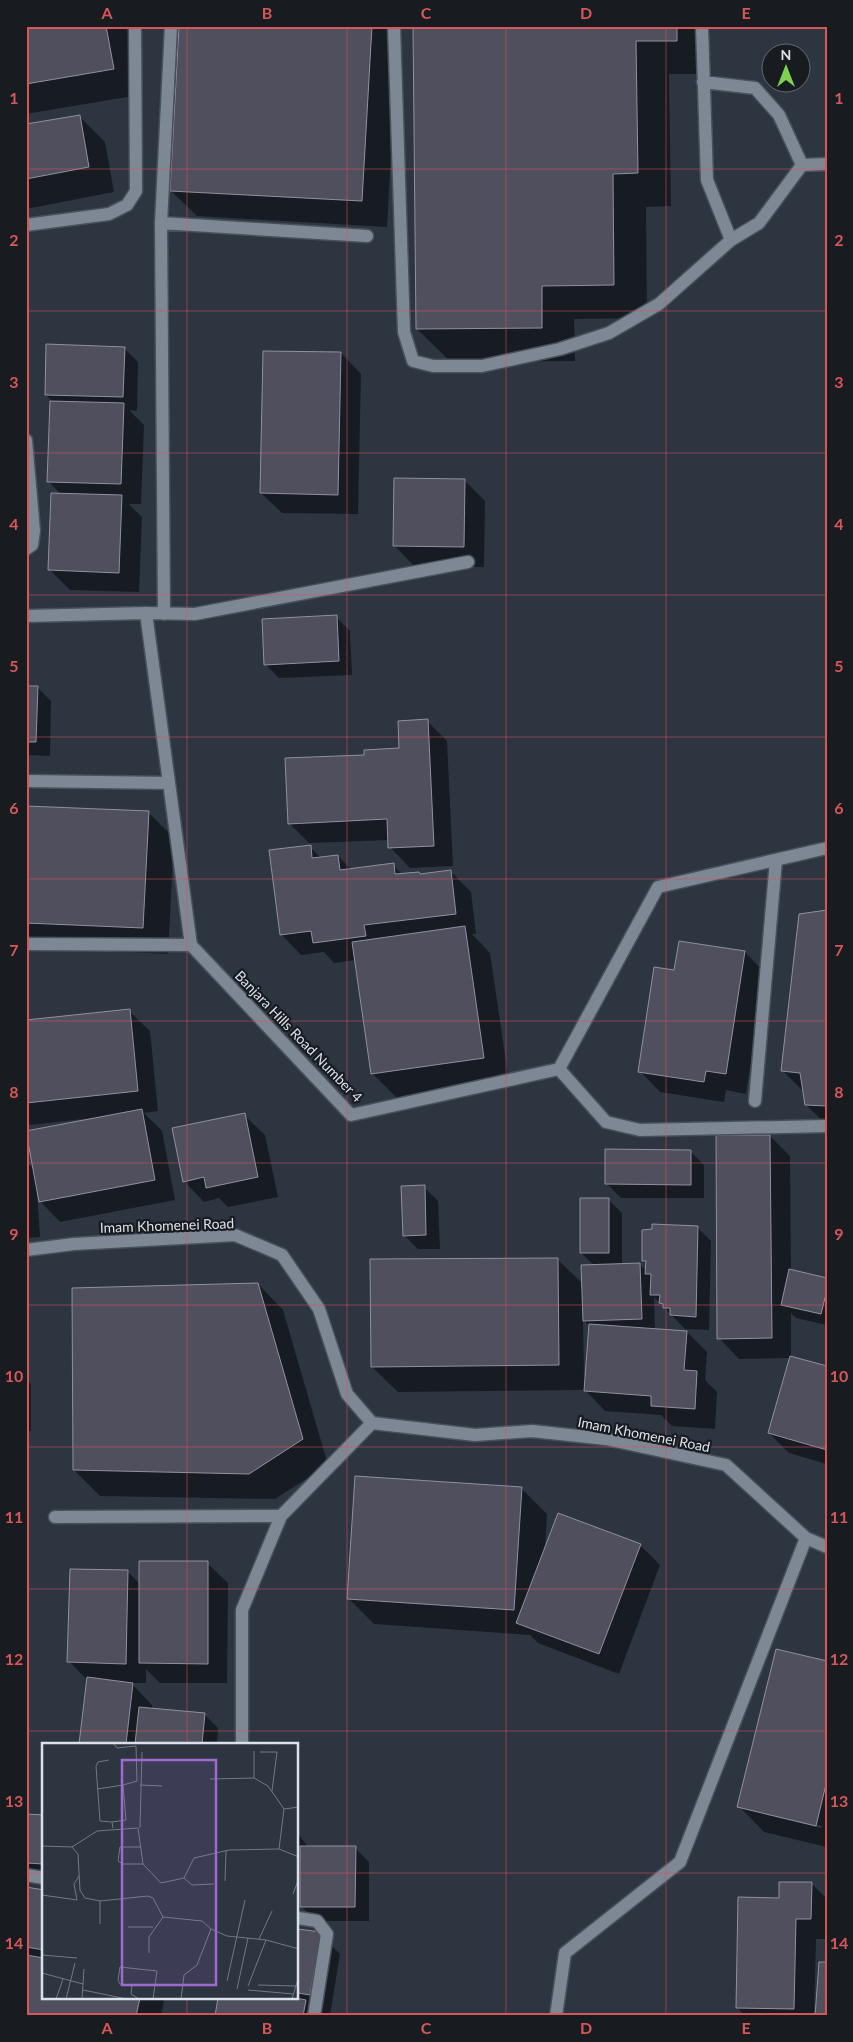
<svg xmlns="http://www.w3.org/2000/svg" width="853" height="2042" font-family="Lato,sans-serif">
	<rect width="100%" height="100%" fill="#2c3540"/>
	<path fill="#0007" fill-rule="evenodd" d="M 26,26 L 127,26 L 139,95 L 26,114 Z
		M 180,26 L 398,26 L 387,227 L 197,216 L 171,191 Z
		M 414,26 L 710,26 L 710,74 L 669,74 L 671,206 L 646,207 L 647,318 L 574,319 L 575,361 L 451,362 L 417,329 Z
		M 79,116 L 105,142 L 114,192 L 26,209 L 26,125 Z
		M 124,348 L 138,362 L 137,411 L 129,410 L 144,425 L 141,504 L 129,504 L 142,517 L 139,592 L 70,590 L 50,570 L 62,495 L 49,482 L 54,403 L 46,395 Z
		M 341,353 L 361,374 L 358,514 L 282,513 L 261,493 Z
		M 464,480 L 485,501 L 484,567 L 414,566 L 394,545 Z
		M 336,617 L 350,631 L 352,675 L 279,678 L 265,664 Z
		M 26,687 L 37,687 L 51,701 L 50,756 L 26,755 Z
		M 427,721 L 447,741 L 453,866 L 410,868 L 390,847 L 389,840 L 309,843 L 289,823 L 365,756 L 401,749 Z
		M 26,807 L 148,812 L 174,838 L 168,954 L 26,947 Z
		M 310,847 L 321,858 L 338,856 L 352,870 L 393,865 L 403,875 L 421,875 L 450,871 L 471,892 L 476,934 L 472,934 L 490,953 L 509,1083 L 398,1099 L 372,1073 L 356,960 L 334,963 L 324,952 L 301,955 L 281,934 Z
		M 827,911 L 827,1125 L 806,1105 L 804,1092 L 782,1070 Z
		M 745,952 L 765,973 L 746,1094 L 726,1090 L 724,1102 L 660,1092 L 640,1071 L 675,971 Z
		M 129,1011 L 150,1031 L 158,1111 L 144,1113 L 162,1131 L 175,1200 L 60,1222 L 40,1201 L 38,1192 L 37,1192 L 40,1237 L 26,1238 L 26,1162 L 34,1169 L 84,1121 L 84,1119 L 30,1125 L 26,1121 L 26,1021 Z
		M 244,1115 L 265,1135 L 278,1197 L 228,1207 L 219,1198 L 204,1202 L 184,1181 Z
		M 770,1136 L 790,1156 L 791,1271 L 827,1279 L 827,1325 L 796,1318 L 791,1313 L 791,1358 L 827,1368 L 827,1464 L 789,1453 L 769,1433 L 790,1358 L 739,1359 L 719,1338 Z
		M 690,1151 L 704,1165 L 704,1198 L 621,1198 L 607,1184 Z
		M 424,1187 L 438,1201 L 440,1249 L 418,1249 L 404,1235 Z
		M 608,1199 L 622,1213 L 622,1265 L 639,1264 L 647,1272 L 647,1264 L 643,1260 L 697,1227 L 711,1241 L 709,1330 L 685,1329 L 654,1297 L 655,1330 L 687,1332 L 707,1352 L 705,1380 L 717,1392 L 715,1429 L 672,1426 L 661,1415 L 605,1411 L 585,1390 L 398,1392 L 372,1367 L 557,1259 L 583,1284 L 595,1266 L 581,1253 ZM 583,1320 L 590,1326 L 586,1377 L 584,1377 Z
		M 258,1284 L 283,1310 L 328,1465 L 275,1499 L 100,1496 L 74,1470 Z
		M 26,1380 L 31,1384 L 31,1431 L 26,1431 Z
		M 522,1489 L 547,1514 L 545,1550 L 640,1545 L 660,1565 L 619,1674 L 538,1643 L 530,1635 L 374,1624 L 348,1598 Z
		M 207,1563 L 228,1583 L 227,1683 L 160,1683 L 146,1669 L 146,1683 L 131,1683 L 152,1705 L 152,1710 L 204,1714 L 218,1728 L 217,1744 L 80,1744 L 88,1681 L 69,1661 L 127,1571 L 140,1584 Z
		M 827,1663 L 827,1847 L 764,1832 L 739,1806 ZM 767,1813 L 822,1826 L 821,1828 L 767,1815 Z
		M 26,1815 L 44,1816 L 44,1882 L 26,1881 Z
		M 298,1834 L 309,1848 L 355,1848 L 369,1862 L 369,1921 L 315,1921 L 301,1906 L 298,1906 Z
		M 812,1884 L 827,1899 L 827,1939 L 816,1939 L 814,2016 L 745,2016 L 737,2007 L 781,1899 Z
		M 26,1889 L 44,1891 L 44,1998 L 161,1998 L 164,2001 L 161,2016 L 26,2016 Z
		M 298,1930 L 320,1934 L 340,1954 L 330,2015 L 317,2013 L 319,2016 L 216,2016 L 220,1998 L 298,1998 Z"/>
	<path fill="#504f5d" stroke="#9190a0" d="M 26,26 L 106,26 L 114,69 L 26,84 Z
		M 179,26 L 372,26 L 362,201 L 170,191 Z
		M 413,26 L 677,26 L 677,41 L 636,41 L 638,173 L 613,174 L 614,285 L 542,286 L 542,328 L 416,329 Z
		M 80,115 L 89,167 L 26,179 L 26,124 Z
		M 46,344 L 125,347 L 123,397 L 45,395 Z
		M 263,351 L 341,352 L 338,495 L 260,493 Z
		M 50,401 L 124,403 L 121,484 L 47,482 Z
		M 394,478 L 465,479 L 464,547 L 393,546 Z
		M 51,493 L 122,495 L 119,573 L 48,570 Z
		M 337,615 L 339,661 L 264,665 L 262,619 Z
		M 26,686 L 38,686 L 36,742 L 26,742 Z
		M 428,719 L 434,846 L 388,848 L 387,819 L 288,824 L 285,758 L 364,755 L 364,750 L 399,748 L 398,721 Z
		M 26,806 L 149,811 L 143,928 L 26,923 Z
		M 311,845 L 312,858 L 338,855 L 340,870 L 394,863 L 395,874 L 419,872 L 420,874 L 451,870 L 456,914 L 364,925 L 366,936 L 313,943 L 311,931 L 280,935 L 269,850 Z
		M 827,910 L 827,1106 L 805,1105 L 800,1073 L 781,1071 L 799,914 Z
		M 465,926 L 484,1058 L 371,1074 L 352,942 Z
		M 679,941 L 745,951 L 726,1074 L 706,1071 L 704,1082 L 638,1072 L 654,967 L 674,970 Z
		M 130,1009 L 138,1091 L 26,1103 L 26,1020 Z
		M 142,1109 L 155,1180 L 39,1202 L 26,1131 Z
		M 245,1113 L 258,1177 L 206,1188 L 204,1177 L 183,1182 L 172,1128 Z
		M 716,1135 L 770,1135 L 772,1338 L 717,1339 Z
		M 605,1149 L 691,1150 L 691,1185 L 605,1184 Z
		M 425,1185 L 426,1235 L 403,1236 L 401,1186 Z
		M 580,1198 L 609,1198 L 609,1253 L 580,1253 Z
		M 652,1224 L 698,1226 L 696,1317 L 670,1315 L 670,1308 L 663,1308 L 663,1304 L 659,1303 L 660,1295 L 650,1295 L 651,1274 L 645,1274 L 646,1261 L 642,1261 L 642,1230 L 652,1229 Z
		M 558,1258 L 559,1365 L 371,1367 L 370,1259 Z
		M 640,1263 L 642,1319 L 583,1321 L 581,1265 Z
		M 789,1269 L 827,1278 L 827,1290 L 821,1314 L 781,1305 Z
		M 258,1283 L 303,1439 L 249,1474 L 73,1470 L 72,1288 Z
		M 589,1324 L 687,1331 L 684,1370 L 697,1371 L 695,1409 L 651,1406 L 651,1396 L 584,1391 Z
		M 790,1356 L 827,1366 L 827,1450 L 768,1433 Z
		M 355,1476 L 522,1487 L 514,1610 L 347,1599 Z
		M 558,1513 L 641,1544 L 599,1654 L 516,1623 Z
		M 139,1561 L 208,1561 L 208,1664 L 139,1663 Z
		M 70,1569 L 128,1570 L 126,1664 L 67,1662 Z
		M 776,1649 L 827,1661 L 827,1780 L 816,1826 L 737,1807 Z
		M 87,1677 L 133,1683 L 126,1744 L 79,1744 Z
		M 139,1707 L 205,1713 L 202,1744 L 135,1744 Z
		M 26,1814 L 44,1815 L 44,1864 L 26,1863 Z
		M 300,1846 L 356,1846 L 355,1907 L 300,1907 Z
		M 779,1882 L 812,1882 L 811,1919 L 796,1919 L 794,2009 L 736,2008 L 738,1897 L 779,1898 Z
		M 26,1887 L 44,1890 L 44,1950 L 26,1947 Z
		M 298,1929 L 321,1932 L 310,1995 L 298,1993 Z
		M 26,1955 L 44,1958 L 44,1998 L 140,1998 L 136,2016 L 26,2016 Z
		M 819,1962 L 827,1962 L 827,2016 L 815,2016 Z
		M 218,1998 L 296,1998 L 306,2000 L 303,2016 L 215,2016 Z"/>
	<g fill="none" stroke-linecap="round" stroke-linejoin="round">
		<defs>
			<path id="minor" d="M 394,26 L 404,332 L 413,361 L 433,366 L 482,366 L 560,349 L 609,333 L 659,304 L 731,240 L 759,223 L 802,165
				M 702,26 L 707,180 L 731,240
				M 703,82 L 755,88 L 779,115 L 802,165
				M 802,165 L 827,164
				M 161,223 L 367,236
				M 26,225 L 109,214 L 127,205 L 136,191 L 135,26
				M 26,440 L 34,531 L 32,545 L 26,549
				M 146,613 L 195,614 L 468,562
				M 164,614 L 161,223 L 171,26
				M 26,616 L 146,613 L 191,945 L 351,1115 L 559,1069 L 658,887 L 827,848
				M 26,781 L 169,783
				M 26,944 L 191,945
				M 559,1069 L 606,1122 L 640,1130 L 827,1126
				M 755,1101 L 776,860
				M 26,1250 L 74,1244 L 235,1235 L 282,1255 L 319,1309 L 347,1394 L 372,1423 L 475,1435 L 532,1431 L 606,1439 L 726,1465 L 806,1538 L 827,1547
				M 55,1517 L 281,1516
				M 242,1744 L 242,1610 L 281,1516 L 372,1423
				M 26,1875 L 44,1878
				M 298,1918 L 317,1921 L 327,1934 L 314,2016
				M 556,2016 L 565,1953 L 680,1862 L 806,1538"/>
		</defs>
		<use href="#minor" stroke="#485059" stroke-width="15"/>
		<use href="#minor" stroke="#7e8895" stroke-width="12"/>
	</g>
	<path fill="none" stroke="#d75658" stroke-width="1" stroke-opacity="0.55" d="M 187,26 L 187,1744M 347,26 L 347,2016M 506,26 L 506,2016M 666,26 L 666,2016M 26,169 L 827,169M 26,311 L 827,311M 26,453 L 827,453M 26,595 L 827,595M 26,737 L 827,737M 26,879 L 827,879M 26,1021 L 827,1021M 26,1163 L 827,1163M 26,1305 L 827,1305M 26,1447 L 827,1447M 26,1589 L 827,1589M 26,1731 L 827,1731M 26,1873 L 44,1873M 298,1873 L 827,1873M 187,1998 L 187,2016"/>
	<g text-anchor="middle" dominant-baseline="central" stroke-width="4.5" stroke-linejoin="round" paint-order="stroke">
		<g font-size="14" fill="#dbe1e8" stroke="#181c21">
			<text transform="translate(299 1036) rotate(46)">Banjara Hills Road Number 4</text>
			<text transform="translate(167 1225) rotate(-2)">Imam Khomenei Road</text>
			<text transform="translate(644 1434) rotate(11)">Imam Khomenei Road</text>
		</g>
	</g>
	<g transform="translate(42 1743)">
		<rect width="256" height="256" fill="#2c3540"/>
		<path fill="none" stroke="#727a83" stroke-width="1" d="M 72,1 L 75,5 L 94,3 L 95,38 L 81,42M 212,8 L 212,35M 218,9 L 235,9 L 230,48M 67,17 L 56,19 L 54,23 L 58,78 L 70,79 L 71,85M 168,36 L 212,35 L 226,43 L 242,66 L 237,106M 98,42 L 120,43M 55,46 L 81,42 L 84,77 L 70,79M 242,66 L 257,64M 98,85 L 100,9M 0,103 L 30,104 L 55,88 L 96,85 L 101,121 L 119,140 L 142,135 L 152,115 L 187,107 L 237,106 L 257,114M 30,104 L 36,111 L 38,147 L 43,155 L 58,158 L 106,153 L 111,155 L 121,174 L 160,178 L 169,186 L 185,193 L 224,197 L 257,206M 99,104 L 78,104 L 76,118 L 81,121 L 101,121M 142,135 L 150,142 L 172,141M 183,138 L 184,108M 251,151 L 257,135M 0,152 L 35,157 L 32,141 L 37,133M 58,158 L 58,181M 86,184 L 111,184M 217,196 L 230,168M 107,210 L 107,194 L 121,174M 0,212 L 35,215M 0,230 L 41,241M 185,238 L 203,157M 216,242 L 254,243M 206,243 L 224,197M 195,246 L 206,195M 41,247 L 85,256M 206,247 L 251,251M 14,256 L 21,236M 24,256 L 33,220M 40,256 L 42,226M 97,256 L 89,251 L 90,243 L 78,241 L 76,237 L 78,224 L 115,228 L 111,256M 139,256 L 142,232 L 155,222 L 169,186M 250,256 L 257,233"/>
		<path fill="#9d6bcd" fill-opacity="0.15" stroke="#9d6bcd" stroke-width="2.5" d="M 80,17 L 174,17 L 174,242 L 80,242 Z"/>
		<rect width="256" height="256" fill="none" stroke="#dbe1e8" stroke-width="2.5"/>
	</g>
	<rect width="853" height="2042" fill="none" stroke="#181c21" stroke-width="55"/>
	<g transform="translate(786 68)"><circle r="24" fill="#181c21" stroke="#666b71"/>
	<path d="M0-4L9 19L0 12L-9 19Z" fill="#7ed153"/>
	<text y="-8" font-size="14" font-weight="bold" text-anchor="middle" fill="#dbe1e8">N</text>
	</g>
	<rect x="28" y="28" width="798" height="1986" fill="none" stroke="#d75658" stroke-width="2"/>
	<g font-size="16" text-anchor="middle" font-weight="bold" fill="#d75658">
		<text x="107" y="19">A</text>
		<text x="267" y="19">B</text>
		<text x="426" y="19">C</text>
		<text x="586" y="19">D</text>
		<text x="746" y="19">E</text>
		<text x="14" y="104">1</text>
		<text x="839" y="104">1</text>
		<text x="14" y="246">2</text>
		<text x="839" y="246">2</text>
		<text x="14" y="388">3</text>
		<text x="839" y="388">3</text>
		<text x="14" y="530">4</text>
		<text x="839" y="530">4</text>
		<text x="14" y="672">5</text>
		<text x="839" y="672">5</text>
		<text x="14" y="814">6</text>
		<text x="839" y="814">6</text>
		<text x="14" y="956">7</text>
		<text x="839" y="956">7</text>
		<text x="14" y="1098">8</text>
		<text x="839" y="1098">8</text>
		<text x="14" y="1240">9</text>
		<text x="839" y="1240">9</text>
		<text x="14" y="1382">10</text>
		<text x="839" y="1382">10</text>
		<text x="14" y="1523">11</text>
		<text x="839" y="1523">11</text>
		<text x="14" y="1665">12</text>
		<text x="839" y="1665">12</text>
		<text x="14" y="1807">13</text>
		<text x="839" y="1807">13</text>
		<text x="14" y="1949">14</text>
		<text x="839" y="1949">14</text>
		<text x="107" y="2034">A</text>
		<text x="267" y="2034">B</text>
		<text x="426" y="2034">C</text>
		<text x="586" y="2034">D</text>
		<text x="746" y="2034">E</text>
	</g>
</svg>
